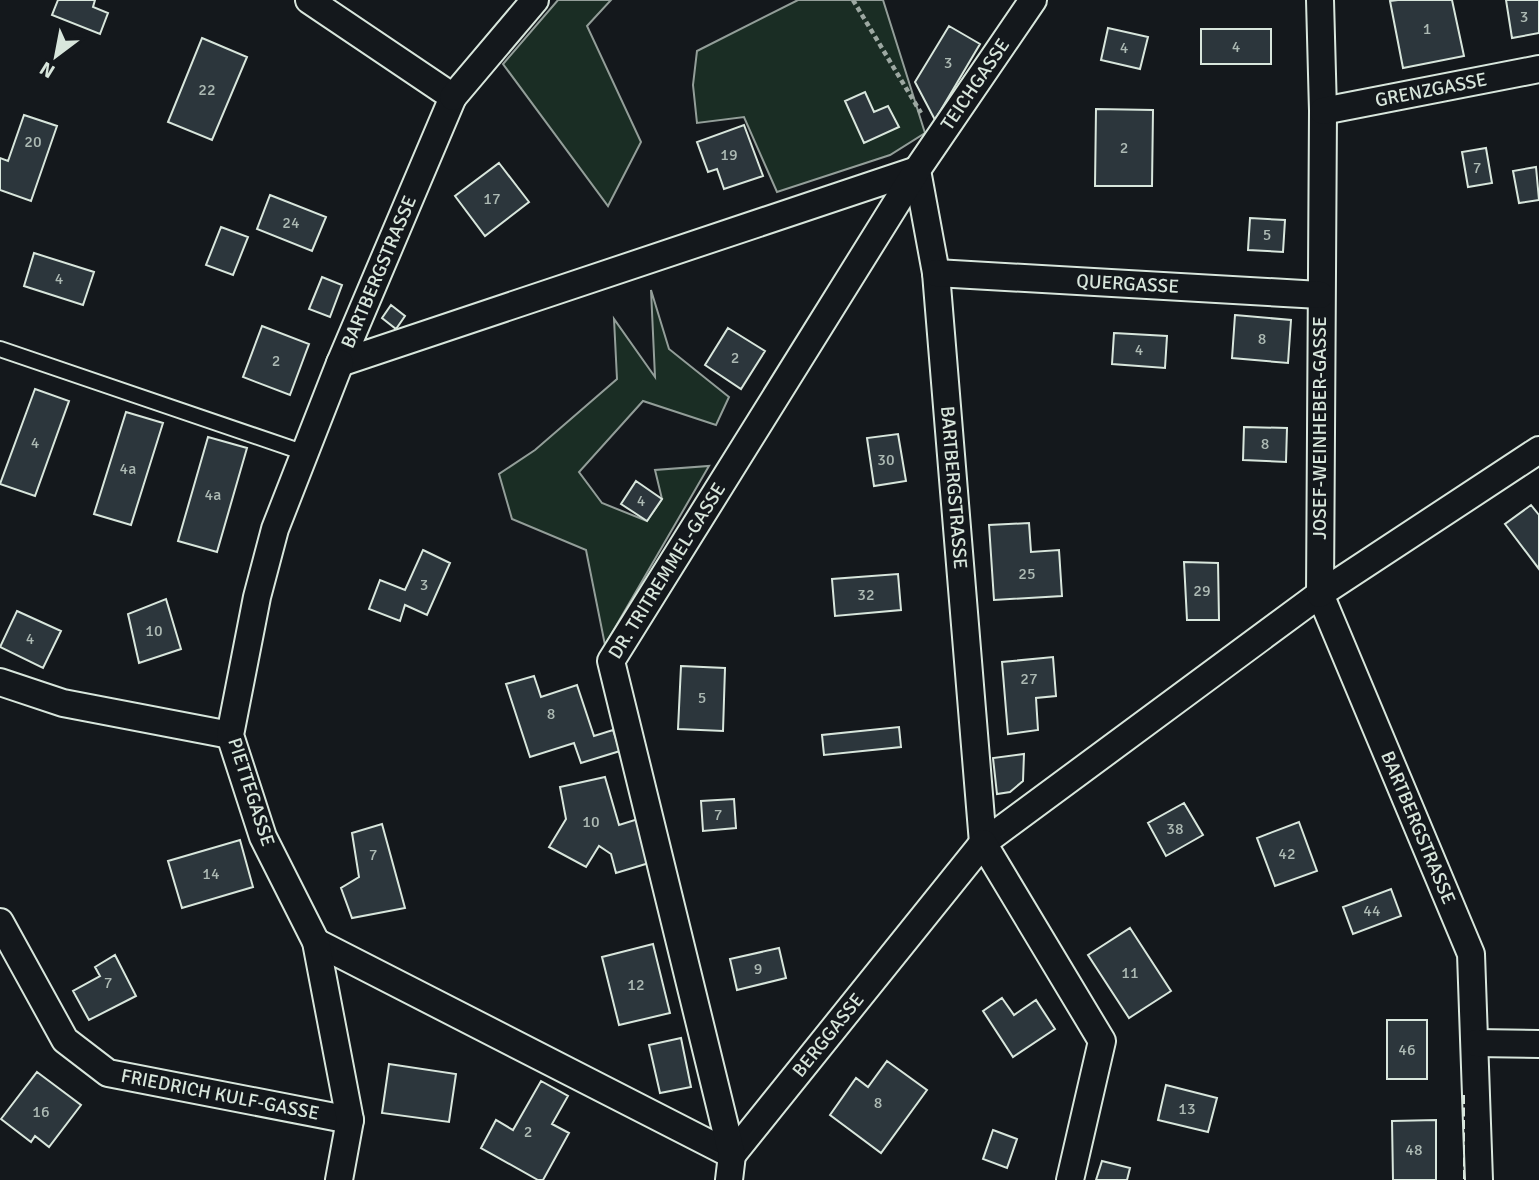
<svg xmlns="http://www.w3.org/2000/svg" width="1539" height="1180" font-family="Signika,sans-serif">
	<rect width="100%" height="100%" fill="#14181c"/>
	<path fill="#1a2d24" stroke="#939e99" stroke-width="2" d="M 558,0 L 611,0 L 587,26 L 641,142 L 608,206 L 503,64 Z
		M 798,0 L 883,0 L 925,133 L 890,155 L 777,192 L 744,117 L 697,123 L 693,85 L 697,51 Z
		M 651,290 L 669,349 L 729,397 L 716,425 L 643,401 L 579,472 L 602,503 L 647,521 L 662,499 L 655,470 L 709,466 L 605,645 L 586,550 L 512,519 L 499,474 L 535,450 L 617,379 L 614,319 L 655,377 Z"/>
	<path fill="#2c363c" stroke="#d8e6dc" stroke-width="2" d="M 58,0 L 95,0 L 93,7 L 108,13 L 100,34 L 52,15 Z
		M 1398,0 L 1452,0 L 1464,56 L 1403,68 L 1390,1 Z
		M 1506,0 L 1539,0 L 1539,33 L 1512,38 Z
		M 949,26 L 980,44 L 935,120 L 915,82 Z
		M 1108,28 L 1148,37 L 1140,69 L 1101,60 Z
		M 1201,29 L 1271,29 L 1271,64 L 1201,64 Z
		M 202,38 L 247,57 L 212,140 L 168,122 Z
		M 865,92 L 874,112 L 888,106 L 899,127 L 864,143 L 845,101 Z
		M 1096,109 L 1153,110 L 1152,186 L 1095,186 Z
		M 24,115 L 57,126 L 31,201 L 0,190 L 0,158 L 8,161 Z
		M 744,125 L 763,176 L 724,189 L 717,169 L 708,172 L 697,142 Z
		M 1486,148 L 1492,183 L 1468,187 L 1462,152 Z
		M 499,163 L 529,202 L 485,236 L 455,196 Z
		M 1536,167 L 1539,200 L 1519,203 L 1513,171 Z
		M 270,195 L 326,217 L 312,251 L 257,229 Z
		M 1250,218 L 1285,220 L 1283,252 L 1248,250 Z
		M 221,227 L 248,237 L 233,275 L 206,265 Z
		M 34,253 L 94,272 L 83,305 L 24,286 Z
		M 322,277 L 342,285 L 330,317 L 309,309 Z
		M 391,305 L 405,316 L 396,329 L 382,318 Z
		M 1235,315 L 1291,320 L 1288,363 L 1232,358 Z
		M 262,326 L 309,344 L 290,395 L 243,377 Z
		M 728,328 L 765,351 L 741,389 L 705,365 Z
		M 1114,333 L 1167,336 L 1165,368 L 1112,364 Z
		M 35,389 L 69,401 L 35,496 L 0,484 Z
		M 126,412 L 163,423 L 131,525 L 94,514 Z
		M 1244,427 L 1287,428 L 1286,462 L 1243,460 Z
		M 898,434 L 906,481 L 874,486 L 867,438 Z
		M 208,437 L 247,448 L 217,552 L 178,541 Z
		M 636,481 L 662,499 L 647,521 L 621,504 Z
		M 1531,505 L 1539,515 L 1539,569 L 1505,524 Z
		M 1029,523 L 1031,552 L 1059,550 L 1062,596 L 994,600 L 989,525 Z
		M 423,550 L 450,563 L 427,615 L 405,605 L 400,621 L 369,609 L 380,580 L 405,590 Z
		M 1184,562 L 1218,563 L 1219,620 L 1187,620 Z
		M 898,574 L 901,610 L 835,616 L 832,579 Z
		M 166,599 L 181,649 L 139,663 L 128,614 Z
		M 17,611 L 61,631 L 43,668 L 0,647 Z
		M 1053,657 L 1056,696 L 1036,698 L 1038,730 L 1008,734 L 1002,662 Z
		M 681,666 L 725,668 L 723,731 L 678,729 Z
		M 534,676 L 541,697 L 577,685 L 594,736 L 613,730 L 620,751 L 581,763 L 574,743 L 530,757 L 506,684 Z
		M 899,727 L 901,747 L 824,755 L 822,735 Z
		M 1024,754 L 1023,781 L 1010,792 L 997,794 L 993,758 Z
		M 605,777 L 619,825 L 638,819 L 649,863 L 616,873 L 611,854 L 599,846 L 586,867 L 549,847 L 566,819 L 560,787 Z
		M 734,799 L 736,828 L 703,831 L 701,801 Z
		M 1184,803 L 1203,835 L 1166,856 L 1148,823 Z
		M 1299,822 L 1317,871 L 1275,886 L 1257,838 Z
		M 382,824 L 405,908 L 352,918 L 341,888 L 359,877 L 352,833 Z
		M 240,840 L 253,887 L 182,908 L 168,861 Z
		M 1391,889 L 1401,916 L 1353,934 L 1343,907 Z
		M 1130,928 L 1171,991 L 1129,1018 L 1088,955 Z
		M 653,944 L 670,1013 L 619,1025 L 602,957 Z
		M 779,948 L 786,978 L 737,990 L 730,959 Z
		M 115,955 L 136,996 L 89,1020 L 73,991 L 100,976 L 95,967 Z
		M 1002,998 L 1014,1015 L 1036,1000 L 1055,1029 L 1013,1057 L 983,1011 Z
		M 1387,1020 L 1427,1020 L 1427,1079 L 1387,1079 Z
		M 681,1038 L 691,1087 L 660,1093 L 649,1045 Z
		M 887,1061 L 927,1090 L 881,1153 L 830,1115 L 856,1078 L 868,1087 Z
		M 389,1064 L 456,1074 L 449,1122 L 382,1113 Z
		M 37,1072 L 81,1105 L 49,1147 L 35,1136 L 31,1142 L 1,1119 Z
		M 541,1081 L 568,1096 L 552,1124 L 569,1133 L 543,1180 L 538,1180 L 481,1148 L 496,1120 L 513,1130 Z
		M 1166,1085 L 1217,1098 L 1208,1132 L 1158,1120 Z
		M 1436,1120 L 1436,1180 L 1393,1180 L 1392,1121 Z
		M 993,1130 L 1017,1139 L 1007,1168 L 983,1159 Z
		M 1102,1161 L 1130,1168 L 1127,1180 L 1096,1180 Z"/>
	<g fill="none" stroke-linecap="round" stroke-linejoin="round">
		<defs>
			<path id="lane" d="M 0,349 L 305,453"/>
			<g id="street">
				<path id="s1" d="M 309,0 L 453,97 L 340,363 L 917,170 L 936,273 L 983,843 L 1320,594 L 1471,954 L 1479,1180"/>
				<path d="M 1320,0 L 1323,111 L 1320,594 L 1539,450"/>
				<path d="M 453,97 L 535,0"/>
				<path id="s2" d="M 1323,111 L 1539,69"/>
				<path id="s3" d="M 936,273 L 1320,295"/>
				<path d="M 0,682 L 63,703 L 230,735"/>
				<path id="s4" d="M 0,922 L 65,1040 L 108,1073 L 350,1120"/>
				<path id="s5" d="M 316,942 L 732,1155 L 983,843 L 1102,1041 L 1070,1180"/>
				<path d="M 1476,1043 L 1539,1044"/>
				<path d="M 339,1180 L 350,1120 L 316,942 L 263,837 L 230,735 L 257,597 L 275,529 L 340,363"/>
				<path id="s6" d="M 729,1180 L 732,1155 L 611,661 L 917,170 L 1033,0"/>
			</g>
		</defs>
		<use href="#lane" stroke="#d8e6dc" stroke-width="18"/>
		<use href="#street" stroke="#d8e6dc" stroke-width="30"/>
		<path stroke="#9da8a2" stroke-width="4.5" stroke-dasharray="5 3.5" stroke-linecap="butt" d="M 853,0 L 921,113"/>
		<use href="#lane" stroke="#14181c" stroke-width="14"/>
		<use href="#street" stroke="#14181c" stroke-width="26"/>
		<path stroke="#d8e6dc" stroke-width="2" stroke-dasharray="9 3.5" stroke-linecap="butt" d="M 1464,1095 L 1464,1180"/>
	</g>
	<g text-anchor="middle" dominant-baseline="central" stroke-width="5" stroke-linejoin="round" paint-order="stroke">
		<g font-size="16" fill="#adbab4">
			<text x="1524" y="17">3</text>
			<text x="1427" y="29">1</text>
			<text x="1236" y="47">4</text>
			<text x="1124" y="48">4</text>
			<text x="948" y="63">3</text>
			<text x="207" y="90">22</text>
			<text x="33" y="142">20</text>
			<text x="1124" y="148">2</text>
			<text x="729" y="155">19</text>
			<text x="1477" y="168">7</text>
			<text x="492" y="199">17</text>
			<text x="291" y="223">24</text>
			<text x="1267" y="235">5</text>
			<text x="59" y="279">4</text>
			<text x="1262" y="339">8</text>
			<text x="1139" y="350">4</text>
			<text x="735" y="358">2</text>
			<text x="276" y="361">2</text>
			<text x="35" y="443">4</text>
			<text x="1265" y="444">8</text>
			<text x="886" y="460">30</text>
			<text x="128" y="469">4a</text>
			<text x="213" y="495">4a</text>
			<text x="641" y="501">4</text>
			<text x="1027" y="574">25</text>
			<text x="424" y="585">3</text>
			<text x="1202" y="591">29</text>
			<text x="866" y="595">32</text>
			<text x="154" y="631">10</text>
			<text x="30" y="639">4</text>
			<text x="1029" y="679">27</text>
			<text x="702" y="698">5</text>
			<text x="551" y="714">8</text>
			<text x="718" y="815">7</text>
			<text x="591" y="822">10</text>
			<text x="1175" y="829">38</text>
			<text x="1287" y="854">42</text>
			<text x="373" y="855">7</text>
			<text x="211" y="874">14</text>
			<text x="1372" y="911">44</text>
			<text x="758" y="969">9</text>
			<text x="1130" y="973">11</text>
			<text x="108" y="983">7</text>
			<text x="636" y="985">12</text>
			<text x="1407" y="1050">46</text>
			<text x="878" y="1103">8</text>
			<text x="1187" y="1109">13</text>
			<text x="41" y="1112">16</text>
			<text x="528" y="1132">2</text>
			<text x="1414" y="1150">48</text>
		</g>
		<g font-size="19" fill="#d8e6dc" stroke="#14181c">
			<text stroke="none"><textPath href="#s6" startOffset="1216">TEICHGASSE</textPath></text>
			<text stroke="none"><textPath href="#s2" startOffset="110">GRENZGASSE</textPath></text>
			<text transform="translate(379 272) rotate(-67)">BARTBERGSTRASSE</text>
			<text stroke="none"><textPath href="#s3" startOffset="192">QUERGASSE</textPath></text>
			<text transform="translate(1320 428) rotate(-90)">JOSEF-WEINHEBER-GASSE</text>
			<text stroke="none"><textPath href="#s1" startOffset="1391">BARTBERGSTRASSE</textPath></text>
			<text stroke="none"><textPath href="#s6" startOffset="640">DR. TRITREMMEL-GASSE</textPath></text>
			<text transform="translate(251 792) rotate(72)">PIETTEGASSE</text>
			<text stroke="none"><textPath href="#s1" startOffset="2420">BARTBERGSTRASSE</textPath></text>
			<text stroke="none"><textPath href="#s5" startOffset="621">BERGGASSE</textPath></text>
			<text stroke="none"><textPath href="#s4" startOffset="303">FRIEDRICH KULF-GASSE</textPath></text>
		</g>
	</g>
	<g transform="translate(56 56) rotate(212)" stroke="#14181c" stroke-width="5" paint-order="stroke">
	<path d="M0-5L12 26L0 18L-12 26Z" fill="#d8e6dc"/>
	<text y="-10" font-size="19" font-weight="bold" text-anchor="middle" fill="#d8e6dc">N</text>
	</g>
</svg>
